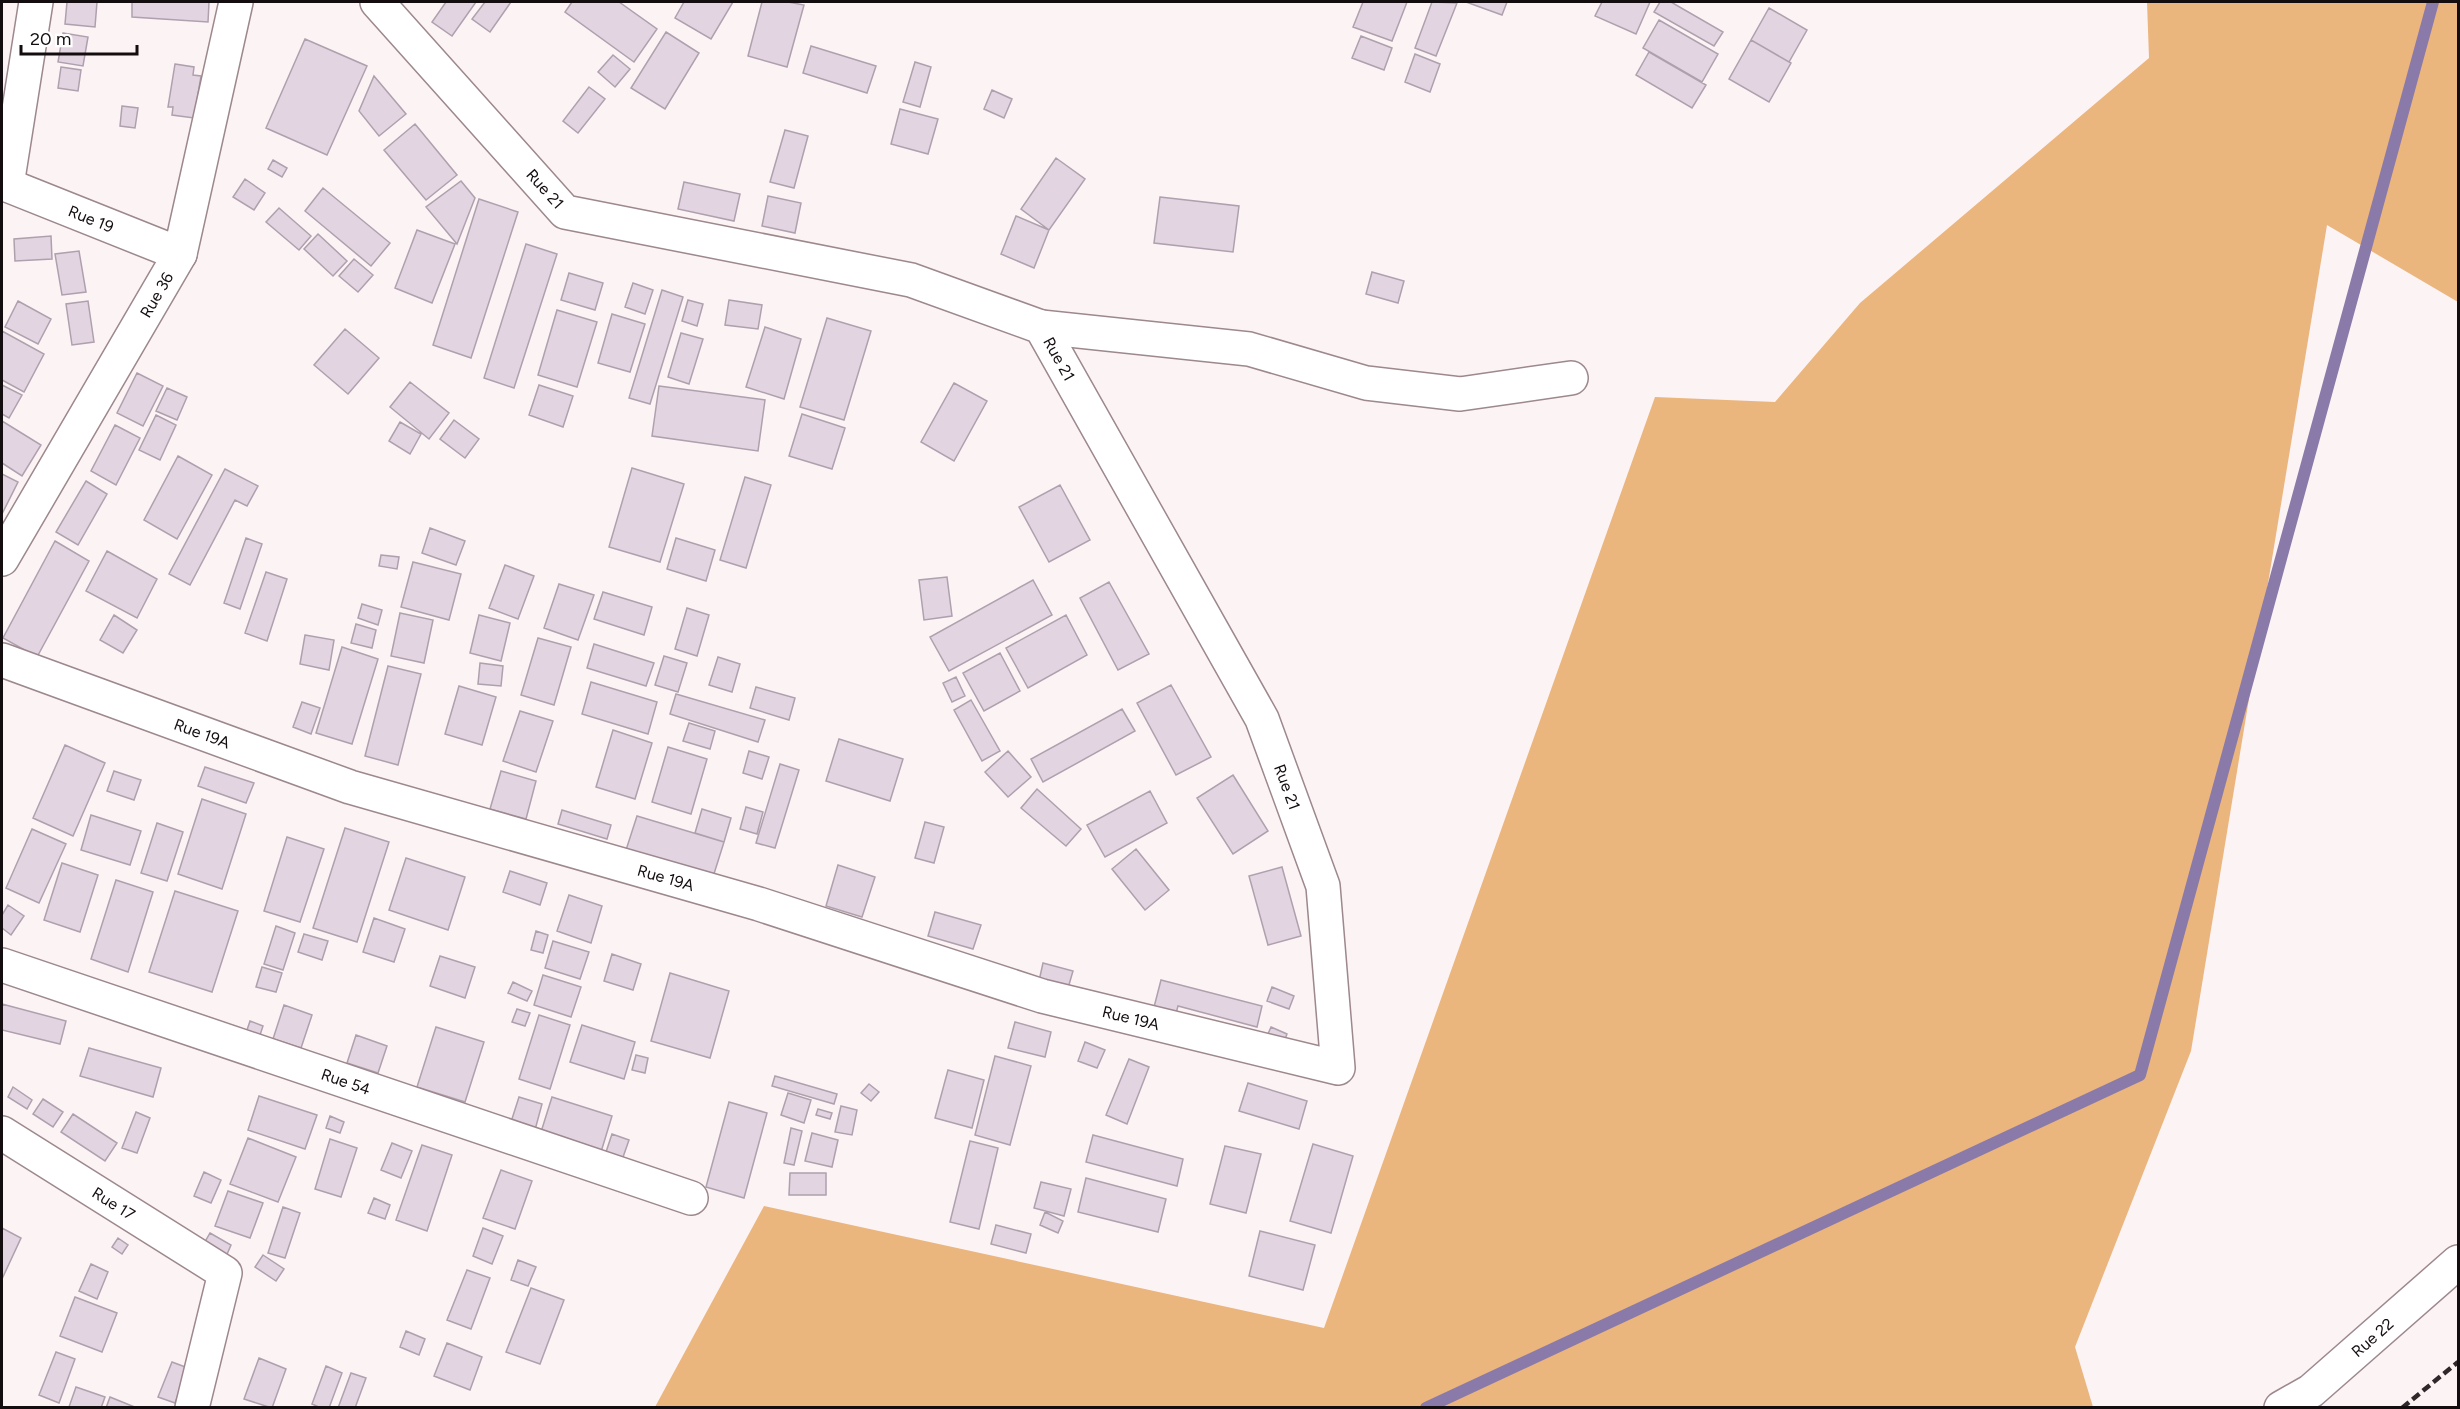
<svg xmlns="http://www.w3.org/2000/svg" width="2460" height="1409" font-family="Figtree,sans-serif">
	<rect width="100%" height="100%" fill="#fcf3f5"/>
	<path fill="#ebb57e" d="M 2147,2 L 2458,2 L 2458,302 L 2327,225 L 2191,1051 L 2075,1347 L 2093,1407 L 655,1407 L 764,1206 L 1324,1328 L 1655,397 L 1775,402 L 1860,303 L 2149,58 Z"/>
	<g fill="none" stroke-linecap="round" stroke-linejoin="round">
		<path stroke="#8a7aa9" stroke-width="12" d="M 1426,1408 L 2140,1075 L 2433,2"/>
	</g>
	<path fill="#e3d4e2" stroke="#afa0ad" stroke-width="1.5" d="M 67,2 L 97,2 L 95,27 L 65,24 Z
		M 132,2 L 209,2 L 208,22 L 132,17 Z
		M 446,2 L 476,2 L 452,36 L 432,22 Z
		M 485,2 L 511,2 L 490,32 L 472,19 Z
		M 572,2 L 619,2 L 657,29 L 634,62 L 565,12 Z
		M 684,2 L 733,2 L 711,39 L 675,18 Z
		M 762,2 L 788,2 L 804,5 L 787,67 L 748,56 Z
		M 1363,2 L 1407,2 L 1392,41 L 1353,27 Z
		M 1432,2 L 1457,3 L 1436,56 L 1415,48 Z
		M 1466,2 L 1507,2 L 1502,15 Z
		M 1602,2 L 1650,2 L 1636,34 L 1595,16 Z
		M 1660,2 L 1671,2 L 1723,32 L 1714,46 L 1654,12 Z
		M 1769,8 L 1807,30 L 1789,62 L 1751,40 Z
		M 1659,20 L 1718,54 L 1702,82 L 1643,48 Z
		M 666,32 L 699,53 L 665,109 L 631,88 Z
		M 63,33 L 88,37 L 83,66 L 58,62 Z
		M 1361,36 L 1392,48 L 1384,70 L 1352,58 Z
		M 305,39 L 367,66 L 327,155 L 266,128 Z
		M 1751,40 L 1791,63 L 1769,102 L 1729,79 Z
		M 811,46 L 876,66 L 867,93 L 803,73 Z
		M 1649,52 L 1706,85 L 1692,108 L 1636,75 Z
		M 1415,54 L 1440,64 L 1430,92 L 1405,82 Z
		M 613,55 L 630,69 L 615,87 L 598,72 Z
		M 915,62 L 931,67 L 920,107 L 903,102 Z
		M 175,64 L 194,67 L 193,75 L 201,76 L 194,118 L 172,115 L 173,107 L 168,107 Z
		M 61,67 L 81,70 L 78,91 L 58,88 Z
		M 374,76 L 406,114 L 379,136 L 359,111 Z
		M 589,87 L 605,99 L 578,133 L 563,121 Z
		M 992,90 L 1012,99 L 1004,118 L 984,109 Z
		M 122,106 L 138,108 L 135,128 L 120,126 Z
		M 900,109 L 938,119 L 928,154 L 891,144 Z
		M 415,124 L 457,175 L 426,200 L 384,150 Z
		M 785,130 L 808,136 L 794,188 L 770,182 Z
		M 1056,158 L 1085,179 L 1049,230 L 1021,209 Z
		M 273,160 L 287,168 L 282,177 L 268,169 Z
		M 245,179 L 265,193 L 254,210 L 233,197 Z
		M 461,181 L 475,198 L 457,244 L 426,207 Z
		M 684,182 L 740,194 L 734,221 L 678,209 Z
		M 323,188 L 390,243 L 371,266 L 305,211 Z
		M 768,196 L 801,203 L 795,233 L 762,226 Z
		M 1160,197 L 1239,206 L 1233,252 L 1154,243 Z
		M 479,199 L 518,212 L 471,358 L 433,345 Z
		M 279,208 L 311,236 L 299,250 L 266,222 Z
		M 1016,216 L 1049,230 L 1034,268 L 1001,254 Z
		M 417,230 L 455,244 L 432,303 L 395,288 Z
		M 318,234 L 347,261 L 333,276 L 304,249 Z
		M 51,236 L 52,259 L 15,261 L 14,239 Z
		M 526,244 L 557,254 L 514,388 L 484,378 Z
		M 79,251 L 86,292 L 62,295 L 55,254 Z
		M 354,259 L 373,275 L 358,292 L 339,276 Z
		M 1372,272 L 1404,281 L 1398,303 L 1366,294 Z
		M 569,273 L 603,283 L 595,310 L 561,300 Z
		M 633,283 L 653,290 L 645,314 L 625,307 Z
		M 662,290 L 683,297 L 650,404 L 629,398 Z
		M 688,300 L 703,304 L 697,326 L 682,321 Z
		M 729,300 L 762,305 L 758,329 L 725,325 Z
		M 18,301 L 51,319 L 38,344 L 5,327 Z
		M 88,301 L 94,342 L 72,345 L 66,304 Z
		M 557,310 L 597,322 L 577,387 L 538,375 Z
		M 612,314 L 645,324 L 630,372 L 598,363 Z
		M 827,318 L 871,331 L 844,420 L 800,407 Z
		M 765,327 L 801,339 L 784,399 L 746,387 Z
		M 345,329 L 379,358 L 348,394 L 314,365 Z
		M 2,331 L 44,354 L 24,392 L 2,380 Z
		M 681,333 L 703,339 L 689,384 L 668,377 Z
		M 137,373 L 163,386 L 143,426 L 117,413 Z
		M 410,382 L 449,413 L 429,439 L 390,407 Z
		M 954,383 L 987,401 L 954,461 L 921,442 Z
		M 2,385 L 22,395 L 9,418 L 2,414 Z
		M 539,385 L 573,396 L 563,427 L 529,415 Z
		M 659,386 L 765,400 L 758,451 L 652,436 Z
		M 167,388 L 187,397 L 177,420 L 156,411 Z
		M 802,414 L 845,428 L 832,469 L 789,456 Z
		M 156,415 L 176,425 L 160,460 L 139,450 Z
		M 454,420 L 479,439 L 465,458 L 440,439 Z
		M 2,421 L 41,445 L 22,476 L 2,463 Z
		M 400,422 L 421,434 L 410,454 L 389,441 Z
		M 115,425 L 140,438 L 116,485 L 91,471 Z
		M 178,456 L 212,475 L 177,539 L 144,520 Z
		M 632,468 L 684,484 L 660,562 L 609,547 Z
		M 225,469 L 258,486 L 247,506 L 235,500 L 190,585 L 169,574 Z
		M 2,474 L 18,482 L 2,514 Z
		M 745,477 L 771,485 L 746,568 L 720,560 Z
		M 86,481 L 107,494 L 78,545 L 56,532 Z
		M 1060,485 L 1090,540 L 1049,562 L 1019,507 Z
		M 430,528 L 465,541 L 456,565 L 422,553 Z
		M 246,538 L 262,544 L 240,609 L 224,603 Z
		M 676,538 L 715,550 L 706,581 L 667,569 Z
		M 55,541 L 89,561 L 37,657 L 3,638 Z
		M 107,551 L 157,579 L 137,618 L 86,591 Z
		M 381,555 L 399,557 L 397,569 L 379,566 Z
		M 413,562 L 461,574 L 449,620 L 401,607 Z
		M 505,565 L 534,576 L 518,619 L 489,608 Z
		M 266,572 L 287,579 L 267,641 L 245,633 Z
		M 947,577 L 952,616 L 924,620 L 919,580 Z
		M 1033,580 L 1052,615 L 949,671 L 930,637 Z
		M 1109,582 L 1149,654 L 1118,670 L 1080,598 Z
		M 559,584 L 594,595 L 578,640 L 544,628 Z
		M 603,592 L 652,607 L 644,635 L 594,619 Z
		M 362,604 L 382,610 L 378,625 L 358,618 Z
		M 687,608 L 709,615 L 697,656 L 675,649 Z
		M 400,613 L 433,620 L 424,663 L 391,656 Z
		M 114,615 L 137,630 L 123,653 L 100,640 Z
		M 479,615 L 510,623 L 501,661 L 470,653 Z
		M 1066,615 L 1087,655 L 1028,688 L 1006,648 Z
		M 356,624 L 376,630 L 372,648 L 351,643 Z
		M 305,635 L 334,640 L 329,670 L 300,664 Z
		M 538,638 L 571,647 L 554,705 L 521,695 Z
		M 594,644 L 654,663 L 646,686 L 587,668 Z
		M 342,647 L 378,659 L 352,744 L 316,733 Z
		M 1000,653 L 1020,691 L 984,711 L 963,673 Z
		M 664,656 L 687,663 L 678,692 L 655,685 Z
		M 718,657 L 740,664 L 732,692 L 709,685 Z
		M 480,663 L 503,666 L 501,686 L 478,684 Z
		M 388,666 L 421,674 L 398,765 L 365,756 Z
		M 956,677 L 965,696 L 952,702 L 943,683 Z
		M 591,682 L 657,702 L 648,734 L 582,714 Z
		M 1171,685 L 1211,757 L 1176,775 L 1137,703 Z
		M 459,686 L 496,697 L 482,745 L 445,734 Z
		M 756,687 L 795,698 L 789,720 L 750,708 Z
		M 676,694 L 765,720 L 758,742 L 670,714 Z
		M 971,700 L 1000,751 L 982,761 L 954,710 Z
		M 302,702 L 320,708 L 311,734 L 293,727 Z
		M 1122,709 L 1135,731 L 1043,782 L 1031,759 Z
		M 520,711 L 553,721 L 536,772 L 503,761 Z
		M 689,723 L 715,731 L 710,749 L 683,741 Z
		M 613,730 L 652,743 L 635,799 L 596,787 Z
		M 839,739 L 903,759 L 890,801 L 826,781 Z
		M 65,745 L 105,763 L 73,836 L 33,818 Z
		M 668,747 L 707,759 L 691,814 L 652,802 Z
		M 749,751 L 769,757 L 762,779 L 743,773 Z
		M 1008,751 L 1031,777 L 1008,797 L 985,772 Z
		M 780,764 L 799,770 L 775,848 L 756,843 Z
		M 205,767 L 254,783 L 246,803 L 198,786 Z
		M 114,771 L 141,780 L 134,800 L 107,791 Z
		M 501,771 L 536,781 L 526,819 L 490,809 Z
		M 1233,775 L 1268,831 L 1233,854 L 1197,798 Z
		M 1037,789 L 1081,829 L 1066,846 L 1021,808 Z
		M 1150,791 L 1167,823 L 1105,857 L 1087,825 Z
		M 202,799 L 246,814 L 222,889 L 178,874 Z
		M 746,807 L 763,812 L 757,834 L 740,829 Z
		M 702,809 L 731,818 L 724,842 L 695,833 Z
		M 562,810 L 611,825 L 607,839 L 558,824 Z
		M 91,815 L 141,831 L 130,865 L 81,850 Z
		M 637,816 L 724,842 L 713,877 L 626,850 Z
		M 925,822 L 944,827 L 934,863 L 915,858 Z
		M 157,823 L 183,832 L 167,881 L 141,873 Z
		M 345,828 L 389,842 L 357,942 L 313,928 Z
		M 32,829 L 66,844 L 39,903 L 6,888 Z
		M 287,837 L 324,849 L 300,922 L 264,911 Z
		M 1136,849 L 1169,890 L 1145,910 L 1112,869 Z
		M 406,858 L 465,877 L 448,930 L 389,910 Z
		M 62,863 L 98,875 L 80,932 L 44,920 Z
		M 838,865 L 875,877 L 862,917 L 826,906 Z
		M 1282,867 L 1301,936 L 1268,945 L 1249,876 Z
		M 510,871 L 547,883 L 540,905 L 503,892 Z
		M 116,880 L 153,892 L 128,972 L 91,959 Z
		M 175,891 L 238,911 L 212,992 L 149,972 Z
		M 569,895 L 602,906 L 591,943 L 557,931 Z
		M 8,905 L 24,916 L 11,935 L 2,928 L 2,915 Z
		M 935,912 L 981,925 L 973,949 L 928,936 Z
		M 374,918 L 405,929 L 394,962 L 363,952 Z
		M 276,926 L 295,933 L 283,970 L 264,964 Z
		M 536,931 L 548,935 L 543,953 L 531,950 Z
		M 304,934 L 328,941 L 322,960 L 298,952 Z
		M 553,941 L 589,952 L 580,979 L 545,968 Z
		M 612,954 L 641,964 L 633,990 L 604,981 Z
		M 440,956 L 475,967 L 465,998 L 430,986 Z
		M 1043,963 L 1073,971 L 1068,988 L 1039,981 Z
		M 262,967 L 282,973 L 276,992 L 256,987 Z
		M 670,973 L 729,991 L 710,1058 L 651,1041 Z
		M 543,975 L 581,987 L 571,1017 L 534,1005 Z
		M 1161,980 L 1262,1006 L 1257,1027 L 1178,1006 L 1175,1017 L 1153,1011 Z
		M 513,982 L 532,991 L 527,1001 L 508,993 Z
		M 1272,987 L 1294,996 L 1289,1009 L 1267,1001 Z
		M 2,1004 L 66,1021 L 60,1044 L 2,1030 Z
		M 284,1005 L 312,1015 L 301,1048 L 273,1039 Z
		M 517,1009 L 530,1013 L 525,1026 L 512,1022 Z
		M 539,1015 L 570,1025 L 550,1089 L 519,1079 Z
		M 250,1021 L 263,1026 L 260,1035 L 247,1030 Z
		M 1015,1022 L 1051,1032 L 1045,1057 L 1008,1048 Z
		M 582,1025 L 635,1042 L 624,1079 L 570,1062 Z
		M 436,1027 L 484,1042 L 465,1102 L 417,1087 Z
		M 1271,1027 L 1287,1034 L 1281,1050 L 1264,1043 Z
		M 356,1035 L 387,1046 L 378,1073 L 347,1063 Z
		M 1085,1042 L 1105,1050 L 1097,1068 L 1078,1061 Z
		M 89,1048 L 161,1068 L 153,1097 L 80,1076 Z
		M 636,1055 L 648,1058 L 645,1073 L 632,1070 Z
		M 995,1056 L 1031,1066 L 1010,1145 L 975,1135 Z
		M 1129,1059 L 1149,1067 L 1127,1124 L 1106,1115 Z
		M 948,1070 L 984,1080 L 972,1128 L 935,1118 Z
		M 775,1076 L 837,1094 L 834,1104 L 772,1086 Z
		M 1248,1083 L 1307,1101 L 1299,1129 L 1239,1111 Z
		M 869,1084 L 879,1092 L 871,1101 L 861,1093 Z
		M 13,1087 L 32,1100 L 27,1109 L 8,1097 Z
		M 788,1093 L 811,1100 L 804,1123 L 781,1115 Z
		M 259,1096 L 317,1115 L 305,1149 L 248,1130 Z
		M 519,1097 L 542,1104 L 535,1130 L 511,1122 Z
		M 552,1097 L 612,1116 L 601,1152 L 541,1132 Z
		M 43,1099 L 63,1112 L 53,1127 L 33,1114 Z
		M 729,1102 L 767,1113 L 744,1198 L 706,1187 Z
		M 841,1106 L 857,1110 L 852,1135 L 835,1132 Z
		M 818,1109 L 832,1113 L 830,1119 L 816,1115 Z
		M 136,1112 L 150,1118 L 137,1153 L 122,1148 Z
		M 73,1114 L 117,1143 L 105,1161 L 61,1132 Z
		M 330,1116 L 344,1122 L 340,1133 L 326,1128 Z
		M 791,1128 L 802,1131 L 794,1165 L 784,1163 Z
		M 812,1133 L 838,1140 L 832,1167 L 805,1161 Z
		M 612,1134 L 629,1140 L 622,1160 L 605,1155 Z
		M 1093,1135 L 1183,1159 L 1177,1186 L 1086,1162 Z
		M 248,1138 L 296,1157 L 278,1202 L 230,1184 Z
		M 330,1139 L 357,1148 L 341,1197 L 315,1189 Z
		M 970,1141 L 998,1148 L 979,1229 L 950,1222 Z
		M 392,1143 L 412,1151 L 401,1178 L 381,1170 Z
		M 1313,1144 L 1353,1156 L 1331,1233 L 1290,1221 Z
		M 422,1145 L 452,1155 L 427,1231 L 396,1220 Z
		M 1225,1146 L 1261,1154 L 1246,1213 L 1210,1204 Z
		M 501,1170 L 532,1181 L 515,1229 L 483,1218 Z
		M 204,1172 L 221,1180 L 211,1203 L 194,1196 Z
		M 790,1173 L 826,1173 L 826,1195 L 789,1195 Z
		M 1086,1178 L 1166,1199 L 1158,1232 L 1078,1212 Z
		M 1041,1182 L 1071,1189 L 1064,1216 L 1034,1208 Z
		M 228,1191 L 263,1203 L 250,1238 L 215,1226 Z
		M 374,1198 L 390,1205 L 385,1219 L 368,1213 Z
		M 283,1207 L 300,1213 L 285,1258 L 268,1253 Z
		M 1045,1212 L 1063,1221 L 1058,1233 L 1040,1225 Z
		M 996,1225 L 1031,1234 L 1026,1253 L 991,1244 Z
		M 2,1228 L 21,1238 L 2,1279 Z
		M 483,1228 L 503,1236 L 492,1264 L 473,1256 Z
		M 1260,1231 L 1315,1245 L 1303,1290 L 1249,1276 Z
		M 210,1233 L 231,1245 L 225,1259 L 202,1247 Z
		M 118,1238 L 128,1245 L 122,1254 L 112,1247 Z
		M 263,1255 L 284,1269 L 276,1281 L 255,1267 Z
		M 518,1260 L 536,1267 L 528,1286 L 511,1280 Z
		M 91,1264 L 108,1272 L 97,1299 L 79,1291 Z
		M 467,1270 L 490,1278 L 471,1329 L 447,1320 Z
		M 531,1288 L 564,1300 L 540,1364 L 506,1352 Z
		M 75,1297 L 117,1313 L 102,1352 L 60,1336 Z
		M 406,1331 L 425,1339 L 419,1355 L 400,1347 Z
		M 447,1343 L 482,1357 L 470,1390 L 434,1376 Z
		M 56,1352 L 75,1359 L 59,1403 L 39,1395 Z
		M 259,1358 L 286,1369 L 272,1408 L 244,1399 Z
		M 172,1362 L 188,1368 L 175,1403 L 158,1397 Z
		M 326,1366 L 342,1373 L 329,1408 L 321,1408 L 312,1404 Z
		M 351,1373 L 366,1378 L 355,1408 L 338,1408 Z
		M 76,1387 L 105,1397 L 101,1408 L 69,1407 Z
		M 110,1397 L 137,1408 L 106,1408 Z"/>
	<g fill="none" stroke-linecap="round" stroke-linejoin="round">
		<defs>
			<g id="minor">
				<path id="s1" d="M 2,183 L 180,254"/>
				<path d="M 7,185 L 36,2"/>
				<path d="M 1041,327 L 1249,349 L 1366,383 L 1460,394 L 1571,378"/>
				<path id="s2" d="M 2,559 L 180,254 L 236,2"/>
				<path id="s3" d="M 2,660 L 350,787 L 759,904 L 1042,996 L 1338,1068 L 1323,886 L 1262,719 L 1041,327 L 911,280 L 565,212 L 377,2"/>
				<path id="s4" d="M 2,965 L 691,1198"/>
				<path id="s5" d="M 2,1133 L 225,1273 L 192,1408"/>
				<path id="s6" d="M 2281,1408 L 2311,1391 L 2458,1262"/>
			</g>
		</defs>
		<use href="#minor" stroke="#9c888d" stroke-width="36"/>
		<use href="#minor" stroke="#fff" stroke-width="33"/>
		<path stroke="#2f282a" stroke-width="4.5" stroke-dasharray="9 4.5" stroke-linecap="butt" d="M 2402,1408 L 2458,1362"/>
	</g>
	<g text-anchor="middle" dominant-baseline="central" stroke-width="5" stroke-linejoin="round" paint-order="stroke">
		<g font-size="16" fill="#140d0f" stroke="#fff">
			<text transform="translate(545 189) rotate(48)">Rue 21</text>
			<text stroke="none"><textPath href="#s1" startOffset="96">Rue 19</textPath></text>
			<text stroke="none"><textPath href="#s2" startOffset="306">Rue 36</textPath></text>
			<text transform="translate(1059 359) rotate(61)">Rue 21</text>
			<text stroke="none"><textPath href="#s3" startOffset="213">Rue 19A</textPath></text>
			<text transform="translate(1287 787) rotate(70)">Rue 21</text>
			<text stroke="none"><textPath href="#s3" startOffset="699">Rue 19A</textPath></text>
			<text stroke="none"><textPath href="#s3" startOffset="1185">Rue 19A</textPath></text>
			<text stroke="none"><textPath href="#s4" startOffset="363">Rue 54</textPath></text>
			<text stroke="none"><textPath href="#s5" startOffset="132">Rue 17</textPath></text>
			<text stroke="none"><textPath href="#s6" startOffset="116">Rue 22</textPath></text>
		</g>
	</g>
	<rect width="2460" height="1409" fill="none" stroke="#140d0f" stroke-width="6"/>
	<path d="M21 45v9h116v-9" fill="none" stroke="#140d0f" stroke-width="3"/>
	<text x="30" y="45" font-size="18" fill="#140d0f" stroke="#ffffff" stroke-width="4.5" paint-order="stroke">20 m</text>
</svg>
